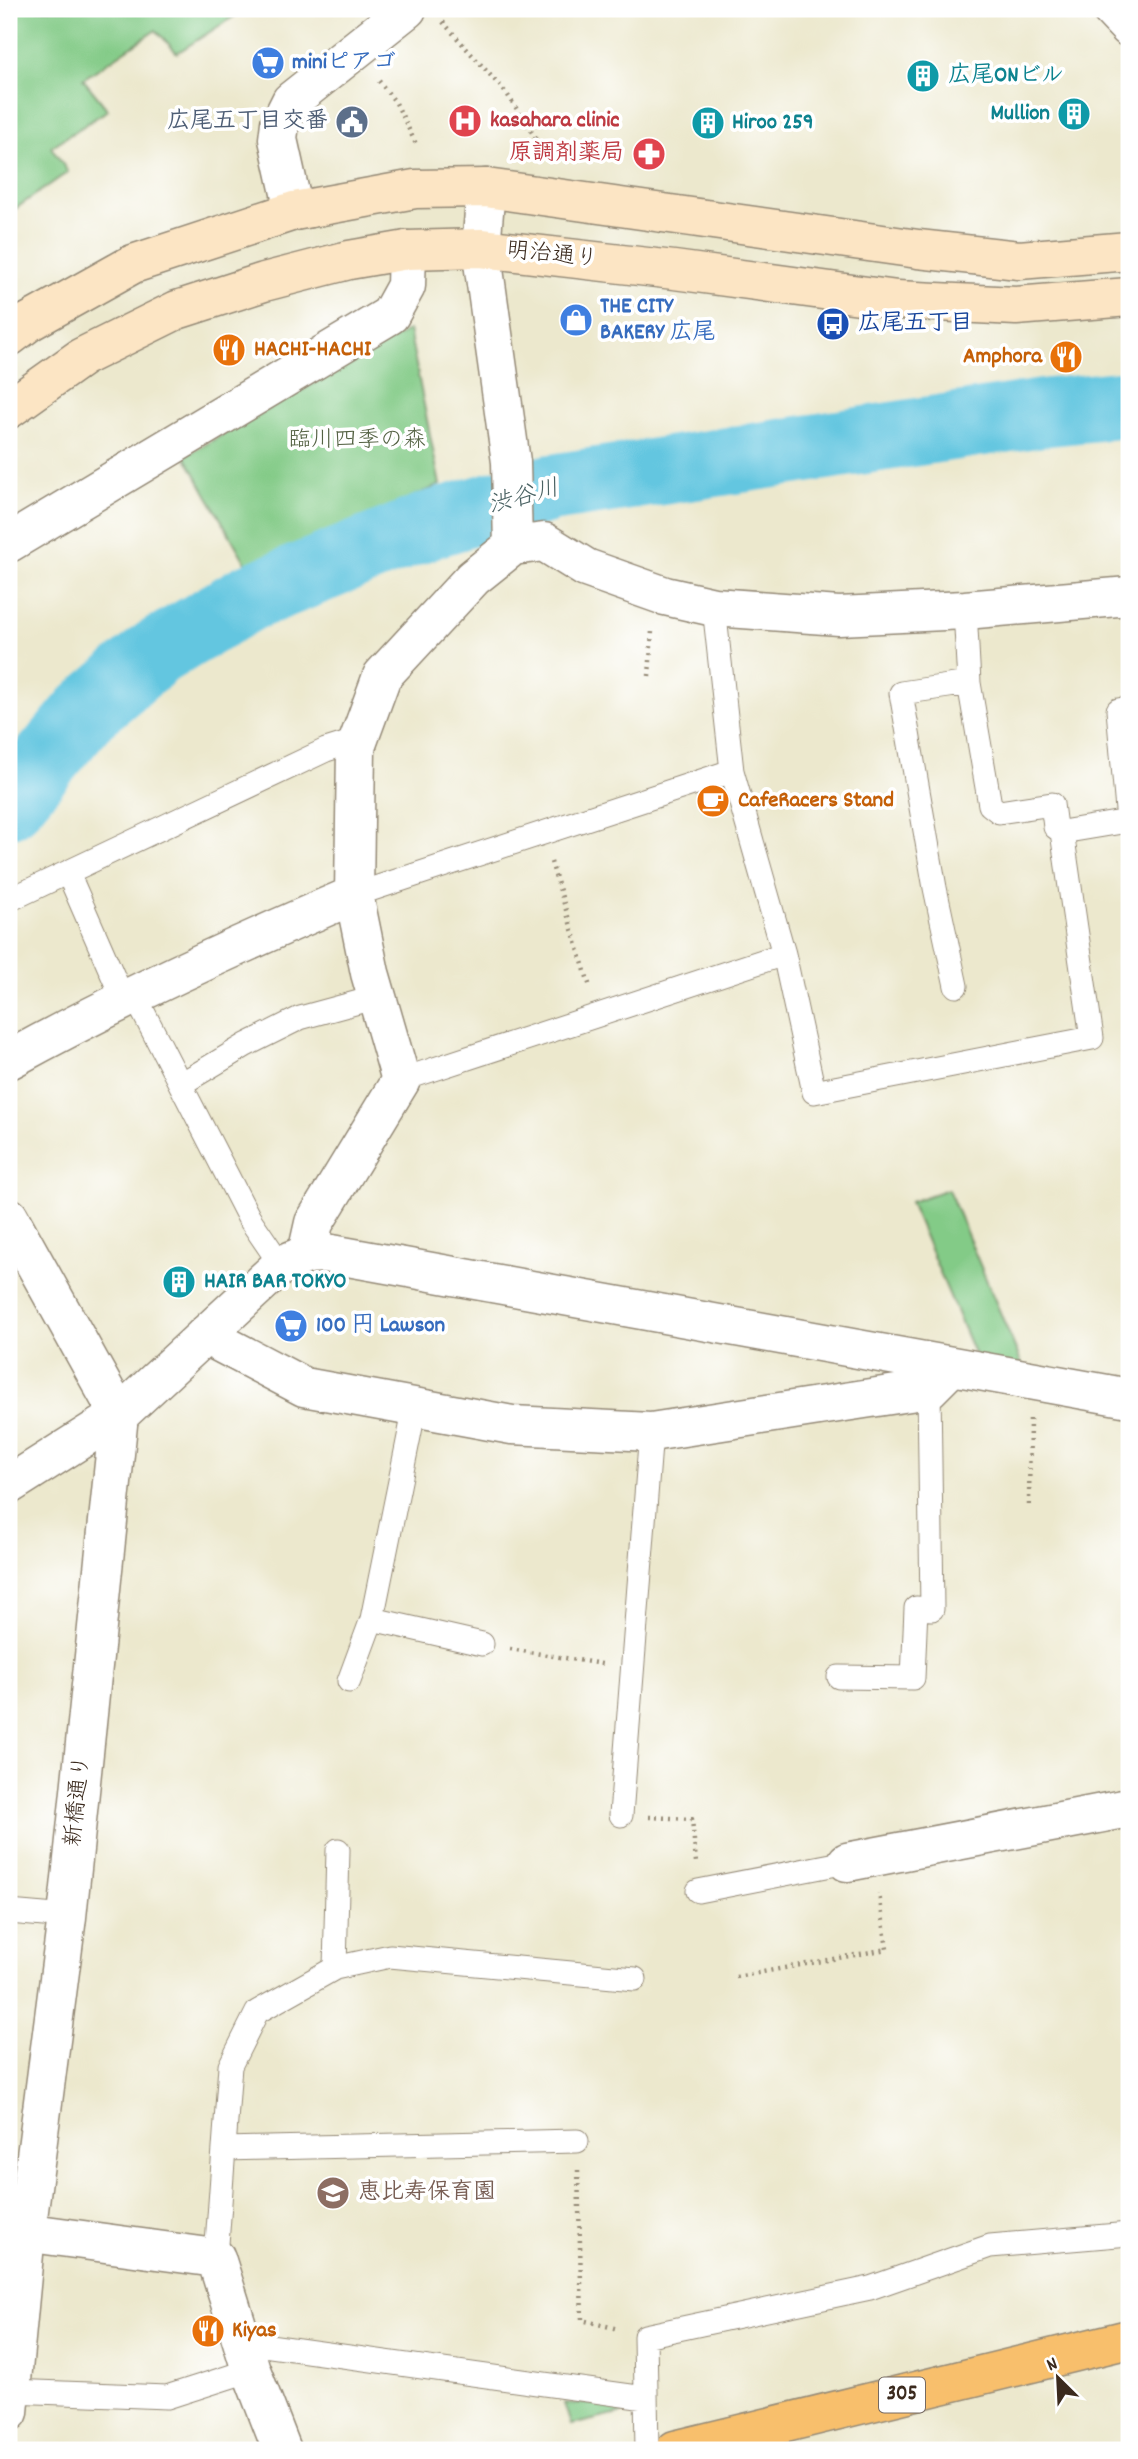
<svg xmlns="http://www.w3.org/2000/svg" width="1138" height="2459" font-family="Dekko,'Klee One',sans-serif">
	<rect width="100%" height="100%" fill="#fff"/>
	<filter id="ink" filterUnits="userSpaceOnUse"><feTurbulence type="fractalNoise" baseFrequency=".0143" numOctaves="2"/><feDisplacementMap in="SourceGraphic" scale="14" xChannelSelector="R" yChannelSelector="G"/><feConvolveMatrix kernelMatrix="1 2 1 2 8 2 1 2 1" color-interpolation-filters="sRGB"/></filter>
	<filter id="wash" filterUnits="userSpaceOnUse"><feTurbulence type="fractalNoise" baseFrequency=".00686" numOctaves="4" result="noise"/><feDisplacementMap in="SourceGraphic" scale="28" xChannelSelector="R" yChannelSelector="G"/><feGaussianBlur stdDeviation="1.57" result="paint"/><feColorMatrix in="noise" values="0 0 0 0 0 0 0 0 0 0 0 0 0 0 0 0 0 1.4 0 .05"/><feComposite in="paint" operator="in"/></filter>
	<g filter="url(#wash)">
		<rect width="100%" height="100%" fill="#ece8cd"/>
		<path fill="#83cb87" stroke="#5f7a52" stroke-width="2" d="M 9,9 L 239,9 L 241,12 L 177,53 L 156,30 L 83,79 L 108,110 L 51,147 L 68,172 L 9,213 Z
			M 409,330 L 440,485 L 248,567 L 185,456 Z
			M 948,1189 L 1024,1369 L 976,1358 L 910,1202 Z
			M 564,2403 L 624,2405 L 627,2412 L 571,2425 Z"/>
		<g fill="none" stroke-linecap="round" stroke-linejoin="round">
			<path stroke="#63c6e0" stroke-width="68" d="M 9,804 L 86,712 L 157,652 L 248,598 L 430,525 L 551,488 L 1049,412 L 1129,404"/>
		</g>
	</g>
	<g filter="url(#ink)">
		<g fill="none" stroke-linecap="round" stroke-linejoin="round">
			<defs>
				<path id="service" d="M 965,610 L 969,683 L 990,805 L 999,812 L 1052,804 L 1055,827 L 1062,832
					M 68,873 L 123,999
					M 354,895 L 732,771
					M 9,900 L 326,750 L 358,740
					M 784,954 L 814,1092 L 1092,1038 L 1062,832 L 1128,821 L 1118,710 L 1129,708
					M 956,986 L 935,888 L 901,693 L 969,683
					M 134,994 L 249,1218 L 281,1265
					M 401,1080 L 784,954 L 732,771 L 714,607
					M 181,1084 L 246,1045 L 300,1018 L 377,997
					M 372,1619 L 482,1644
					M 839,1677 L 913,1678 L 916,1608 L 932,1609 L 929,1389
					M 349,1681 L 372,1619 L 415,1407
					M 621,1815 L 651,1432
					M 698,1891 L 847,1862
					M 9,1912 L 67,1917
					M 335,1968 L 338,1850
					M 224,2149 L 577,2141
					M 216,2258 L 230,2066 L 257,2012 L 335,1968 L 390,1956 L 635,1979
					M 242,2342 L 645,2398
					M 11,2391 L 167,2397 L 251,2370
					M 647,2450 L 645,2336 L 870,2288 L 990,2246 L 1129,2234"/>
				<path id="minor" d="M 1111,9 L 1129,28
					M 486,188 L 481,248 L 511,462 L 513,546
					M 294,211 L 278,139 L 280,123 L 291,101 L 407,9
					M 9,543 L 390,315 L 406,286 L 407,250
					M 9,1060 C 121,998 237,945 354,895
					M 307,1254 L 314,1223 L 401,1080 L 370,973 L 354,895 L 356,747 L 382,676 L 473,578 L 513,546 L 544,542 L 586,568 L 665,596 L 714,607 L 839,616 L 965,610 L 1129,596
					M 205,1335 L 304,1387 L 512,1425 L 651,1432 L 929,1389 L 951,1367
					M 847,1862 L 1129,1808
					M 9,2230 L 216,2258 L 251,2370 L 282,2450"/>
				<path id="tertiary" d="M 9,1217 L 119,1415 L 67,1917 L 26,2233 L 9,2412
					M 9,1485 L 119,1415 L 281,1265 L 307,1254 L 326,1253 L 1129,1398"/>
				<path id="secondary" d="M 9,337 L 29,322 L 133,264 L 294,211 L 415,189 L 486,188 L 918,249 L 1019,260 L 1129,251
					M 9,409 L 82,357 L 177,310 L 264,282 L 349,260 L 407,250 L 481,248 L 674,270 L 897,300 L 1016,306 L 1129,297"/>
				<path id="primary" d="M 675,2450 L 1129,2339"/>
			</defs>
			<use href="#service" stroke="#948976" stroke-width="25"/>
			<use href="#minor" stroke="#948976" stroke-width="41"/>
			<use href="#tertiary" stroke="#948976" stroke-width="41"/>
			<use href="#secondary" stroke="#948976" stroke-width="41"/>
			<use href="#primary" stroke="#948976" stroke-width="41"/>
			<path stroke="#948976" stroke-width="4.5" stroke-dasharray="2 5" stroke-linecap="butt" d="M 443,22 L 507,94 L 535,137 L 537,155
				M 379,81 L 396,103 L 417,146
				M 649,676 L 652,631
				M 551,862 L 590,987
				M 1029,1505 L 1030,1417
				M 510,1649 L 602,1664
				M 649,1817 L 692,1819 L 696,1862
				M 736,1977 L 887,1949 L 879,1893
				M 578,2170 L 582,2320 L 618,2329"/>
			<use href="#service" stroke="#fff" stroke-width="23"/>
			<use href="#minor" stroke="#fff" stroke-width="38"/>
			<use href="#tertiary" stroke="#fff" stroke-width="38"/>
			<use href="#secondary" stroke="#fce5c4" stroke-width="38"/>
			<use href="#primary" stroke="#f8bf6c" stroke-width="38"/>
		</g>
	</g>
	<defs>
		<symbol id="supermarket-disc" viewBox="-11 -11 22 22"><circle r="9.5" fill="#3f7fe0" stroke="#fff"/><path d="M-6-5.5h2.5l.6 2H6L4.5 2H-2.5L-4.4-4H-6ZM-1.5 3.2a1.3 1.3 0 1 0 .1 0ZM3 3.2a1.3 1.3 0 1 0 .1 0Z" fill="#fff"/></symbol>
		<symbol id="building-disc" viewBox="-11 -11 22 22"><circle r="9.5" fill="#0f9aa8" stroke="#fff"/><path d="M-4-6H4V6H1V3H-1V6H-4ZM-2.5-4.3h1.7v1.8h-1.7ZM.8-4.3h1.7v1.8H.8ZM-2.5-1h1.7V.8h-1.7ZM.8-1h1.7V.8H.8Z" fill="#fff"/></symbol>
		<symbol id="hospital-disc" viewBox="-11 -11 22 22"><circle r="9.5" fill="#e0444e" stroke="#fff"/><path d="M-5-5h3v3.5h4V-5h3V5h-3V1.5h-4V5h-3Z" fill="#fff"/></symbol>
		<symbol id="civic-disc" viewBox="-11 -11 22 22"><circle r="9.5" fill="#5c6f8a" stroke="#fff"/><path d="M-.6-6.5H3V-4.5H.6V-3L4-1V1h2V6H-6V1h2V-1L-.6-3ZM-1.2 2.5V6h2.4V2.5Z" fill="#fff"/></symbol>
		<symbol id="pharmacy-disc" viewBox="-11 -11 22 22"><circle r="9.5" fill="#e0444e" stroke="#fff"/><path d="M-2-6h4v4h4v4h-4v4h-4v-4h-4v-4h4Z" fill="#fff"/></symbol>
		<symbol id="shop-disc" viewBox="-11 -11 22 22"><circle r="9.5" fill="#3f7fe0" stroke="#fff"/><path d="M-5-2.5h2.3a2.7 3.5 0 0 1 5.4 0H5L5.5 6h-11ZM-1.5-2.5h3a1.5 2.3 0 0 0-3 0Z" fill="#fff"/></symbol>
		<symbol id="bus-disc" viewBox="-11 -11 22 22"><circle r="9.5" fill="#1a4fb4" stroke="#fff"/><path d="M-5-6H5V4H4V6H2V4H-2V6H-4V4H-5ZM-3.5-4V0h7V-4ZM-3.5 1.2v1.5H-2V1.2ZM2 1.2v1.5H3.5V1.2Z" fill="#fff"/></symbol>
		<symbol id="restaurant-disc" viewBox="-11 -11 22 22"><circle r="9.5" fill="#e8710a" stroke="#fff"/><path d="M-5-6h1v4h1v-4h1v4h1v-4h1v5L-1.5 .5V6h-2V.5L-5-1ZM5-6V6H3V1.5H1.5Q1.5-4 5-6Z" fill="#fff"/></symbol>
		<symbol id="cafe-disc" viewBox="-11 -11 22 22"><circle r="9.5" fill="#e8710a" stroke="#fff"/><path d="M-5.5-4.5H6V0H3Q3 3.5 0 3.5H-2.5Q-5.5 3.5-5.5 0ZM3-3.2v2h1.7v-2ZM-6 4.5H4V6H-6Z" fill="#fff"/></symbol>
		<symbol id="school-disc" viewBox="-11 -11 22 22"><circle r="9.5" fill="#8d6e63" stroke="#fff"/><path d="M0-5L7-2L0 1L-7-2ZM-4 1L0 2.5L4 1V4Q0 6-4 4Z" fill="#fff"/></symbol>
	</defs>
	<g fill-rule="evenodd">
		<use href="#supermarket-disc" x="249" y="44" width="38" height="38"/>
		<use href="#building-disc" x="904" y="57" width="38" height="38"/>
		<use href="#building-disc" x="1055" y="95" width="38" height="38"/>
		<use href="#hospital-disc" x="446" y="102" width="38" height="38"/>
		<use href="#civic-disc" x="333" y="103" width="38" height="38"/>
		<use href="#building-disc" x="689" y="104" width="38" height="38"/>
		<use href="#pharmacy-disc" x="630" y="135" width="38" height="38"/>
		<use href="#shop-disc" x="557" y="301" width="38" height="38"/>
		<use href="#bus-disc" x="814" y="305" width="38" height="38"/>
		<use href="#restaurant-disc" x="210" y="331" width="38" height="38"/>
		<use href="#restaurant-disc" x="1047" y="338" width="38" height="38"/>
		<use href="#cafe-disc" x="694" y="782" width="38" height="38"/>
		<use href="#building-disc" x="160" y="1263" width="38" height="38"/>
		<use href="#supermarket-disc" x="272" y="1307" width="38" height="38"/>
		<use href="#school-disc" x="314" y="2174" width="38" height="38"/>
		<use href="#restaurant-disc" x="189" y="2312" width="38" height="38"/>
	</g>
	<g text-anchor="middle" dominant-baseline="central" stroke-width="7" stroke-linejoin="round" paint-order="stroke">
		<rect fill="#fff" stroke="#766a62" stroke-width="2" x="879" y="2377.5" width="46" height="35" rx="5"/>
		<g font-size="21" font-weight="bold" fill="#3b2a1e">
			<text x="902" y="2395">305</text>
		</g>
		<g font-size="23" font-weight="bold" fill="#366cbe" stroke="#fff" text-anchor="start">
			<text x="292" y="63">miniピアゴ</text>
			<text x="600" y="307">THE CITY<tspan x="600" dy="26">BAKERY 広尾</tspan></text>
			<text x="316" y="1326">100 円 Lawson</text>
		</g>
		<g font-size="23" font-weight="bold" fill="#0d838f" stroke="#fff" text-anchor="start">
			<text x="948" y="76">広尾ONビル</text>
			<text x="1050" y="114" text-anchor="end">Mullion</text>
			<text x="732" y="123">Hiroo 259</text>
			<text x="204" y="1282">HAIR BAR TOKYO</text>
		</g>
		<g font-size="23" font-weight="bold" fill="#be3a42" stroke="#fff" text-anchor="start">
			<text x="490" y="121">kasahara clinic</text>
			<text x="624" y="154" text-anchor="end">原調剤薬局</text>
		</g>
		<g font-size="23" font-weight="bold" fill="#4e5e75" stroke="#fff" text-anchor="end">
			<text x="328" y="122">広尾五丁目交番</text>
		</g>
		<g font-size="23" fill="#3b2a1e" stroke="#fff">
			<text transform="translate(552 256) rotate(6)">明治通り</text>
			<text transform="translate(79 1801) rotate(-84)">新橋通り</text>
		</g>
		<g font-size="23" font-weight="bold" fill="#164399" stroke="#fff" text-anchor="start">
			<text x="858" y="324">広尾五丁目</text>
		</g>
		<g font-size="23" font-weight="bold" fill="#c56008" stroke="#fff" text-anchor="start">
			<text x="254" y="350">HACHI-HACHI</text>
			<text x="1042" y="357" text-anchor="end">Amphora</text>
			<text x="738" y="801">CafeRacers Stand</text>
			<text x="232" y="2331">Kiyas</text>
		</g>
		<g font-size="23" fill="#546243" stroke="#fff">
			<text x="357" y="441">臨川四季の森</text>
		</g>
		<g font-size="23" font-weight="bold" fill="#785e54" stroke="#fff" text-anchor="start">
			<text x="358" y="2193">恵比寿保育園</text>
		</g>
		<g font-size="24" font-style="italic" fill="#496162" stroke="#fff">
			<text transform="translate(524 498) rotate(-15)">渋谷川</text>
		</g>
	</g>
	<rect width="1138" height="2459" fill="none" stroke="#fff" stroke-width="35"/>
	<g transform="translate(1058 2378) rotate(336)" stroke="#ffffff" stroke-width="5" paint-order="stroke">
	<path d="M0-5L12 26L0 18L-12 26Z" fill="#3b2a1e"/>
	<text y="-10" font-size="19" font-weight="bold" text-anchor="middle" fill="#3b2a1e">N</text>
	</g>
</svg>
